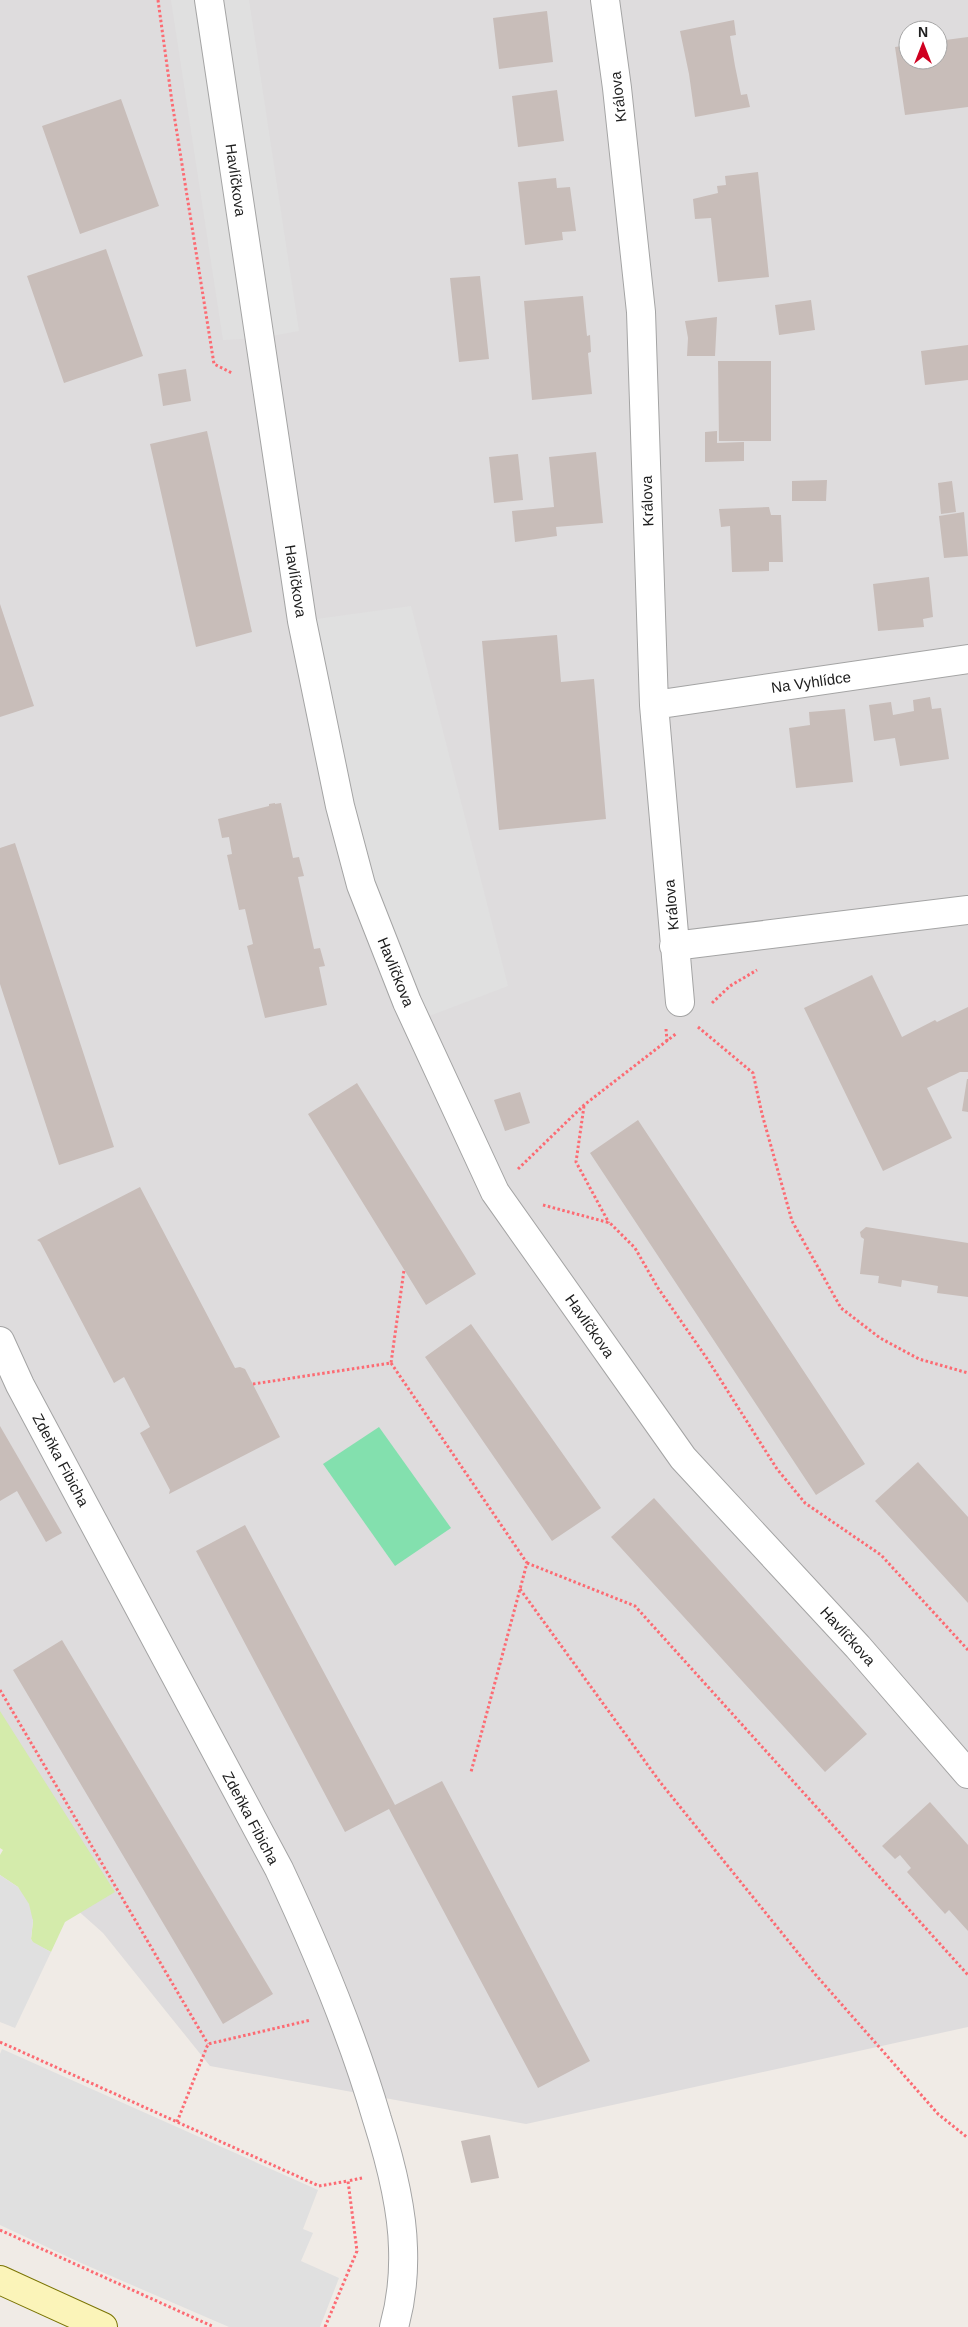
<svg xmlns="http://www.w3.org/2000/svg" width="968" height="2327" font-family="Helvetica,sans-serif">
	<rect width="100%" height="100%" fill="#f0ebe6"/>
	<path fill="#dedcdd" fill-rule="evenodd" d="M 0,0 L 968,0 L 968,2027 L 526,2124 L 210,2066 L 103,1933 L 0,1841 ZM 908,30 L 938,30 L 938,60 L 908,60 Z"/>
	<path fill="#d4ebab" d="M 0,1711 L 115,1892 L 65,1922 L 51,1952 L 33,1943 L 31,1939 L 33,1921 L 18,1887 L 0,1875 L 0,1855 L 3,1850 L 0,1848 Z"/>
	<path fill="#83e0ae" d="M 379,1427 L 451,1528 L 395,1566 L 323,1464 Z"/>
	<path fill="#e0e0e0" d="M 171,0 L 249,0 L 299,331 L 260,338 L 223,340 Z
		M 411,606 L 508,986 L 416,1021 L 361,885 L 302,621 Z
		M 0,1875 L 18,1887 L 29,1904 L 33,1921 L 31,1939 L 33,1942 L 51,1952 L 15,2028 L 0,2022 Z
		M 2,2049 L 318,2190 L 303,2229 L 313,2233 L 301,2261 L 339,2278 L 320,2327 L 229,2327 L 81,2263 L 0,2225 L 0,2054 Z"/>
	<path fill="#c8bdb9" d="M 547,11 L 553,62 L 499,69 L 493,18 Z
		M 734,20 L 736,35 L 730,36 L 735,66 L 741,95 L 747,94 L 750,107 L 695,117 L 689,74 L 680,31 Z
		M 968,37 L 968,107 L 905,115 L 895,47 L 908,45 L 908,60 L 938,60 L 938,41 Z
		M 557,90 L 564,141 L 518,147 L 512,96 Z
		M 121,99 L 159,206 L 80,234 L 42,126 Z
		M 758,172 L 769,277 L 718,282 L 711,218 L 695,219 L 693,199 L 718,193 L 717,186 L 726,185 L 725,176 Z
		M 556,178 L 557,188 L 570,187 L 576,231 L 562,232 L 563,240 L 525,245 L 518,182 Z
		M 106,249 L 143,356 L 64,383 L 27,276 Z
		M 480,276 L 489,359 L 459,362 L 450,278 Z
		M 583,296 L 587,336 L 590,335 L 591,352 L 588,353 L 592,394 L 532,400 L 524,301 Z
		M 811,300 L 815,330 L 779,335 L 775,305 Z
		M 717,317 L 715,356 L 687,356 L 688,338 L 685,321 Z
		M 968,345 L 968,380 L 925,385 L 921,351 Z
		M 718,361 L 771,361 L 771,441 L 719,441 Z
		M 186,369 L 191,401 L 163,406 L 158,374 Z
		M 207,431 L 252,632 L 196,647 L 150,444 Z
		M 717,431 L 717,443 L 744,442 L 744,461 L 705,462 L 705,432 Z
		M 596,452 L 603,523 L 556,527 L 557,536 L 515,542 L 512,511 L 554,507 L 549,457 Z
		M 518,454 L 523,500 L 494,503 L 489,457 Z
		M 827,480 L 826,501 L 792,501 L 792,481 Z
		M 952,481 L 956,512 L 941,514 L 938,483 Z
		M 769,507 L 771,515 L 781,515 L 783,562 L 769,562 L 769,571 L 732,572 L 730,526 L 721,527 L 719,509 Z
		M 964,512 L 968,556 L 944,558 L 939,516 Z
		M 929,577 L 933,617 L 923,619 L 924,627 L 878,631 L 873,584 Z
		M 0,604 L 34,706 L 0,717 Z
		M 557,635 L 561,682 L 594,679 L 606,819 L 499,830 L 482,641 Z
		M 930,697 L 932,709 L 941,708 L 949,759 L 900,766 L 895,738 L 874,741 L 869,705 L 891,702 L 893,715 L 914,711 L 913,700 Z
		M 845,709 L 853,782 L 796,788 L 789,728 L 810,725 L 809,712 Z
		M 275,803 L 275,804 L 281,803 L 293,858 L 299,857 L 304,876 L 298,877 L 314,949 L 320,948 L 325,966 L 319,967 L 327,1005 L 265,1018 L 247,946 L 253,944 L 245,909 L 239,910 L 227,855 L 232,854 L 229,837 L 222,838 L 218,819 L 269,806 L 269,804 Z
		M 15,843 L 114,1147 L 59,1165 L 0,984 L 0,848 Z
		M 872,975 L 902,1037 L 935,1020 L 937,1022 L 968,1007 L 968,1072 L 960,1072 L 927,1088 L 952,1138 L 883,1171 L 804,1008 Z
		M 967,1079 L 968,1079 L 968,1112 L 962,1111 Z
		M 357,1083 L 476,1274 L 426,1305 L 308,1114 Z
		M 520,1092 L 530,1123 L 505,1131 L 494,1100 Z
		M 638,1120 L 865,1464 L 816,1495 L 590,1153 Z
		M 140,1187 L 235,1368 L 240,1367 L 245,1369 L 280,1437 L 169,1494 L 170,1490 L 140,1433 L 150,1427 L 124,1377 L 114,1383 L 40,1242 L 37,1240 Z
		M 866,1227 L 968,1243 L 968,1297 L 937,1293 L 938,1286 L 902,1280 L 901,1287 L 878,1283 L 879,1276 L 860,1274 L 864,1239 L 861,1237 L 860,1232 Z
		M 471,1324 L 601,1508 L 552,1541 L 425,1357 Z
		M 0,1426 L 62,1533 L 46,1542 L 17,1491 L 0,1501 Z
		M 918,1462 L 968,1517 L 968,1603 L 875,1501 Z
		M 654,1498 L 867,1734 L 825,1772 L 611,1537 Z
		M 245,1525 L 395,1805 L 442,1781 L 590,2061 L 538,2088 L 389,1809 L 345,1832 L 196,1551 Z
		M 62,1640 L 273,1994 L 223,2024 L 13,1670 Z
		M 930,1802 L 968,1845 L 968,1931 L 949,1910 L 945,1914 L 907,1872 L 911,1868 L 900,1855 L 895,1859 L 882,1846 Z
		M 490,2135 L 499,2178 L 471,2183 L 461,2141 Z"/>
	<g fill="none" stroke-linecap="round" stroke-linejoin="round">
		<defs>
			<path id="street" d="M 209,0 L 302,621 L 340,806 L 361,885 L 407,1002 L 495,1192 L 683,1458 L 858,1647 L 968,1774
				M 605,0 L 617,88 L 641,312 L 654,705 L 680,1002
				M 654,705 L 968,659
				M 674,946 L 968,910
				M 0,1341 L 20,1385 L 279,1869 C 317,1950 352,2033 377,2119 C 390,2160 402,2205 403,2248 C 404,2275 401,2302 394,2327"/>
			<path id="secondary" d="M 0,2280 L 103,2327"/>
		</defs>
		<use href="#street" stroke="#a4a4a4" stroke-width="30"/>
		<use href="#secondary" stroke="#7a7403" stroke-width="30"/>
		<path stroke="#fc6b73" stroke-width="3" stroke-dasharray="2.5 2.5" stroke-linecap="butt" d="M 158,0 L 172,102 L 214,364 L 232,373
			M 712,1003 L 730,986 L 757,970
			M 698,1027 L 753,1073 L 762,1114 L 792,1221 L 841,1308 L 880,1338 L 919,1359 L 968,1373
			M 666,1029 L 667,1041
			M 584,1106 L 576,1162 L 609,1223
			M 518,1169 L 584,1105 L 677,1033
			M 543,1205 L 610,1223 L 635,1248 L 658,1288 L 708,1360 L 777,1469 L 805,1503 L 881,1555 L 968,1650
			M 391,1363 L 527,1563 L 471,1772
			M 253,1384 L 391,1363 L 404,1270
			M 527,1563 L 635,1606 L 968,1975
			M 520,1589 L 660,1782 L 815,1974 L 938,2114 L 968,2138
			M 0,1690 L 208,2044
			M 0,2042 L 319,2186 L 348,2181
			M 177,2122 L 208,2044 L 311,2020
			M 0,2230 L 214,2327
			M 325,2327 L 357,2251 L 348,2181 L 362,2178"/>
		<use href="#street" stroke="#fff" stroke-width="28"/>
		<use href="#secondary" stroke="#fbf4b9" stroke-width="28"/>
	</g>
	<g text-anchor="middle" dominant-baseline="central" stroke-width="5" stroke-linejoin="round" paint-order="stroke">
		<g font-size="15" fill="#202020" stroke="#fff">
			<text transform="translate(618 97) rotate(-97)">Králova</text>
			<text transform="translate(236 180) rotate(82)">Havlíčkova</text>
			<text transform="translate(647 501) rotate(-92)">Králova</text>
			<text transform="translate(296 581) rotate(81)">Havlíčkova</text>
			<text transform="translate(811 682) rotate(-8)">Na Vyhlídce</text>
			<text transform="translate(671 905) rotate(-95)">Králova</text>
			<text transform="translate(396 972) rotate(68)">Havlíčkova</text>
			<text transform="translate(590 1326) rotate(55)">Havlíčkova</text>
			<text transform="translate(61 1460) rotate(62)">Zdeňka Fibicha</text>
			<text transform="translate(848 1636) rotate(48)">Havlíčkova</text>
			<text transform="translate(251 1818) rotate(62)">Zdeňka Fibicha</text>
		</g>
	</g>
	<g transform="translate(923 45)"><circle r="24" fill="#ffffff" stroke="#a6a6a6"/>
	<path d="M0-4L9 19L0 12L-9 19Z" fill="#cf0020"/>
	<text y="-8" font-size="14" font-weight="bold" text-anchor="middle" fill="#202020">N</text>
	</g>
</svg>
